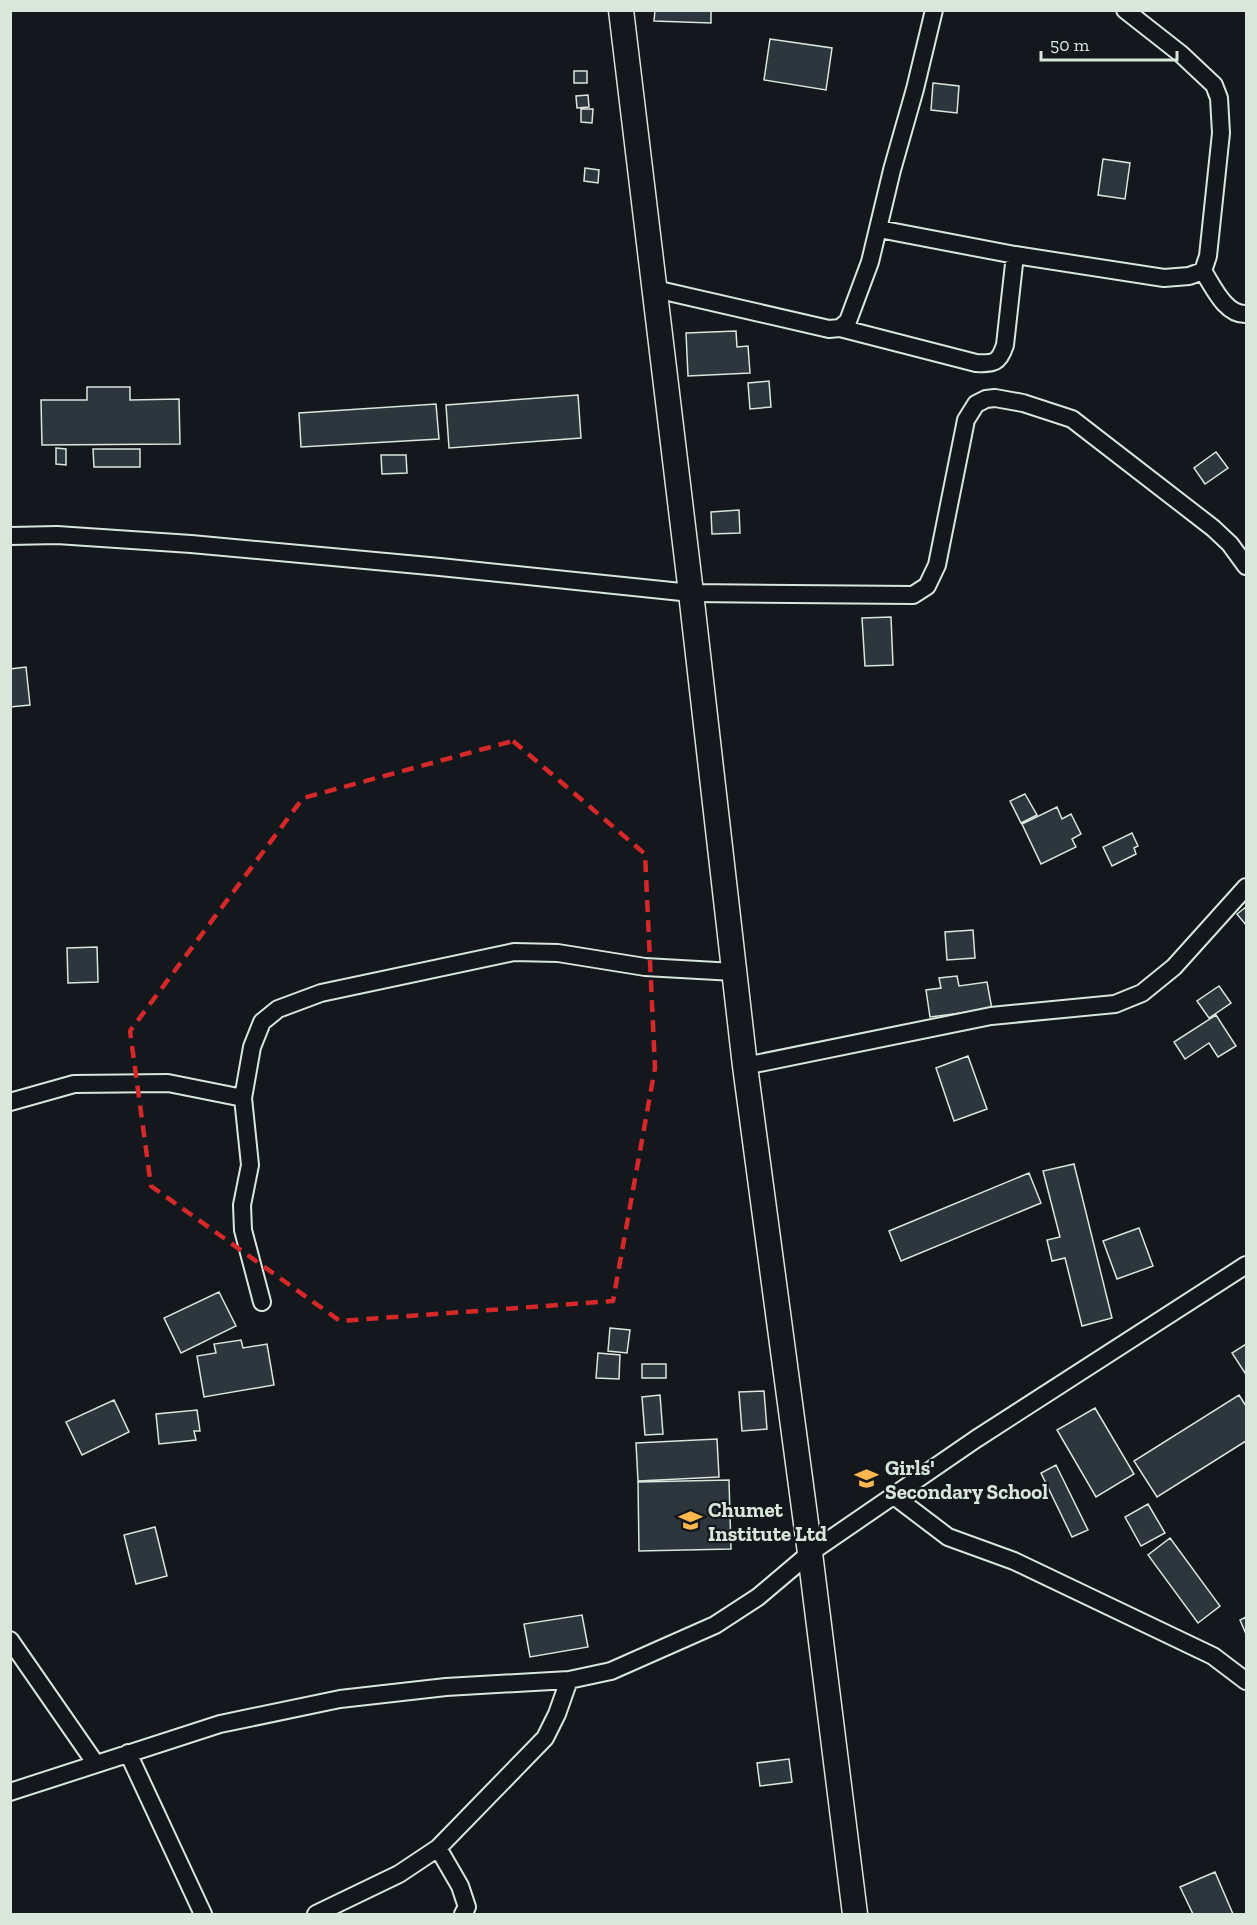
<svg xmlns="http://www.w3.org/2000/svg" width="1257" height="1925" font-family="'Zilla Slab',serif">
	<rect width="100%" height="100%" fill="#14181c"/>
	<path fill="#2c363c" stroke="#d8e6dc" stroke-width="1.5" d="M 655,10 L 711,10 L 711,23 L 654,21 Z
		M 770,39 L 832,48 L 826,90 L 764,80 Z
		M 574,71 L 587,71 L 587,83 L 574,83 Z
		M 933,83 L 959,86 L 957,113 L 931,110 Z
		M 588,95 L 589,107 L 577,108 L 576,96 Z
		M 581,109 L 593,109 L 592,123 L 581,122 Z
		M 1103,159 L 1130,163 L 1125,199 L 1098,195 Z
		M 585,168 L 599,170 L 598,183 L 584,181 Z
		M 736,331 L 737,347 L 748,346 L 750,373 L 688,376 L 686,333 Z
		M 769,381 L 771,407 L 750,409 L 748,383 Z
		M 87,387 L 130,387 L 130,400 L 179,399 L 180,444 L 42,445 L 41,400 L 87,400 Z
		M 578,395 L 581,438 L 449,448 L 446,405 Z
		M 436,404 L 439,439 L 301,447 L 299,413 Z
		M 56,448 L 66,449 L 66,465 L 56,464 Z
		M 93,449 L 140,449 L 140,467 L 94,467 Z
		M 1216,452 L 1228,468 L 1205,484 L 1194,468 Z
		M 381,455 L 406,455 L 407,473 L 382,474 Z
		M 739,510 L 740,533 L 712,534 L 711,512 Z
		M 891,617 L 893,665 L 865,666 L 862,618 Z
		M 26,667 L 30,705 L 10,707 L 10,669 Z
		M 1025,794 L 1037,815 L 1021,823 L 1010,801 Z
		M 1057,807 L 1062,819 L 1071,814 L 1081,834 L 1072,839 L 1076,847 L 1041,864 L 1022,824 Z
		M 1132,833 L 1138,846 L 1134,848 L 1136,854 L 1112,866 L 1103,847 Z
		M 1246,907 L 1246,925 L 1237,914 Z
		M 973,930 L 975,958 L 947,960 L 945,932 Z
		M 97,947 L 98,982 L 68,983 L 67,948 Z
		M 957,976 L 959,986 L 987,982 L 992,1009 L 930,1017 L 926,990 L 941,988 L 939,978 Z
		M 1219,986 L 1231,1003 L 1209,1018 L 1197,1001 Z
		M 1216,1015 L 1236,1046 L 1218,1057 L 1209,1043 L 1185,1059 L 1174,1042 Z
		M 968,1056 L 987,1109 L 954,1121 L 936,1068 Z
		M 1074,1164 L 1112,1318 L 1082,1326 L 1065,1258 L 1052,1261 L 1047,1240 L 1060,1237 L 1043,1171 Z
		M 1029,1173 L 1041,1203 L 901,1261 L 889,1231 Z
		M 1139,1228 L 1153,1266 L 1117,1279 L 1103,1241 Z
		M 219,1292 L 236,1326 L 181,1353 L 164,1318 Z
		M 610,1328 L 630,1330 L 627,1353 L 608,1351 Z
		M 241,1340 L 243,1348 L 267,1344 L 274,1385 L 204,1397 L 197,1356 L 216,1353 L 214,1344 Z
		M 1246,1344 L 1246,1371 L 1245,1373 L 1232,1353 Z
		M 598,1353 L 620,1355 L 619,1379 L 596,1378 Z
		M 642,1364 L 666,1364 L 666,1378 L 642,1378 Z
		M 764,1391 L 767,1429 L 742,1431 L 739,1392 Z
		M 660,1395 L 663,1434 L 645,1435 L 642,1397 Z
		M 1239,1395 L 1246,1406 L 1246,1441 L 1157,1497 L 1134,1461 Z
		M 114,1400 L 129,1432 L 82,1455 L 66,1422 Z
		M 1095,1408 L 1134,1474 L 1096,1497 L 1057,1430 Z
		M 197,1410 L 200,1431 L 194,1431 L 196,1440 L 159,1444 L 156,1414 Z
		M 717,1439 L 719,1477 L 638,1481 L 636,1443 Z
		M 1056,1465 L 1088,1530 L 1072,1537 L 1041,1473 Z
		M 729,1480 L 731,1549 L 639,1551 L 638,1482 Z
		M 1148,1504 L 1165,1533 L 1141,1546 L 1125,1517 Z
		M 155,1527 L 167,1576 L 136,1584 L 124,1535 Z
		M 1170,1538 L 1220,1606 L 1198,1623 L 1148,1555 Z
		M 582,1615 L 588,1647 L 530,1657 L 524,1624 Z
		M 1246,1617 L 1246,1634 L 1240,1620 Z
		M 789,1759 L 792,1782 L 760,1786 L 757,1763 Z
		M 1215,1872 L 1233,1914 L 1193,1914 L 1180,1887 Z"/>
	<g fill="none" stroke-linecap="round" stroke-linejoin="round">
		<defs>
			<path id="minor" d="M 879,229 L 1015,255 L 1164,278 L 1189,276 L 1203,271 L 1208,256 L 1221,133 L 1219,98 L 1214,85 L 1181,54 L 1125,10
				M 1203,271 C 1213,286 1225,315 1246,314
				M 655,289 L 829,329 L 840,328 L 848,321 L 870,262 L 892,170 L 915,89 L 934,10
				M 840,328 L 976,363 C 994,364 999,363 1005,345 L 1015,255
				M 10,536 L 57,535 L 191,544 L 440,567 L 691,593 L 913,595 L 927,586 L 937,565 L 966,420 L 976,404 L 986,399 L 995,398 L 1023,403 L 1072,419 L 1213,528 L 1230,544 L 1246,566
				M 745,1066 L 991,1016 L 1115,1004 L 1142,993 L 1174,967 L 1246,887
				M 10,1102 L 74,1084 L 168,1083 L 243,1098
				M 262,1302 L 243,1230 L 242,1205 L 250,1165 L 243,1098 L 252,1047 L 262,1022 L 278,1009 L 321,993 L 514,952 L 558,953 L 645,967 L 734,972
				M 894,1496 L 948,1537 L 1014,1561 L 1213,1656 L 1246,1681
				M 10,1640 L 96,1764
				M 128,1753 L 203,1914
				M 10,1792 L 220,1724 L 340,1699 L 446,1687 L 569,1680 L 611,1671 L 715,1625 L 758,1597 L 810,1553 L 976,1439 L 1246,1265
				M 438,1848 L 460,1886 L 467,1907 L 463,1914
				M 316,1914 L 399,1874 L 438,1848 L 545,1738 L 557,1714 L 569,1680"/>
			<path id="secondary" d="M 621,10 L 691,593 L 745,1066 L 810,1553 L 855,1914"/>
		</defs>
		<use href="#minor" stroke="#d8e6dc" stroke-width="20"/>
		<use href="#secondary" stroke="#d8e6dc" stroke-width="27"/>
		<use href="#minor" stroke="#14181c" stroke-width="16"/>
		<use href="#secondary" stroke="#14181c" stroke-width="24"/>
	</g>
	<path fill="none" stroke="#d62828" stroke-width="4.5" stroke-dasharray="12 8" stroke-linejoin="round" d="M 513,741 L 645,854 L 655,1068 L 613,1301 L 340,1321 L 151,1186 L 130,1031 L 303,798 Z"/>
	<defs>
		<symbol id="school-bare" viewBox="-9 -9 18 18"><path d="M0-5L7-2L0 1L-7-2ZM-4 1L0 2.5L4 1V4Q0 6-4 4Z" fill="#ffb74d" stroke="#14181c" stroke-width="2.5" paint-order="stroke"/></symbol>
	</defs>
	<g fill-rule="evenodd">
		<use href="#school-bare" x="850" y="1462" width="33" height="33"/>
		<use href="#school-bare" x="674" y="1504" width="33" height="33"/>
	</g>
	<g text-anchor="middle" dominant-baseline="central" stroke-width="4.5" stroke-linejoin="round" paint-order="stroke">
		<g font-size="21" font-weight="bold" fill="#d8e6dc" stroke="#14181c" text-anchor="start">
			<text x="885" y="1467">Girls'<tspan x="885" dy="24">Secondary School</tspan></text>
			<text x="708" y="1509">Chumet<tspan x="708" dy="24">Institute Ltd</tspan></text>
		</g>
	</g>
	<rect width="1257" height="1925" fill="none" stroke="#d8e6dc" stroke-width="24"/>
	<path d="M1041 51v9h136v-9" fill="none" stroke="#d8e6dc" stroke-width="3"/>
	<text x="1050" y="51" font-size="18" fill="#d8e6dc" stroke="#14181c" stroke-width="4.5" paint-order="stroke">50 m</text>
</svg>
